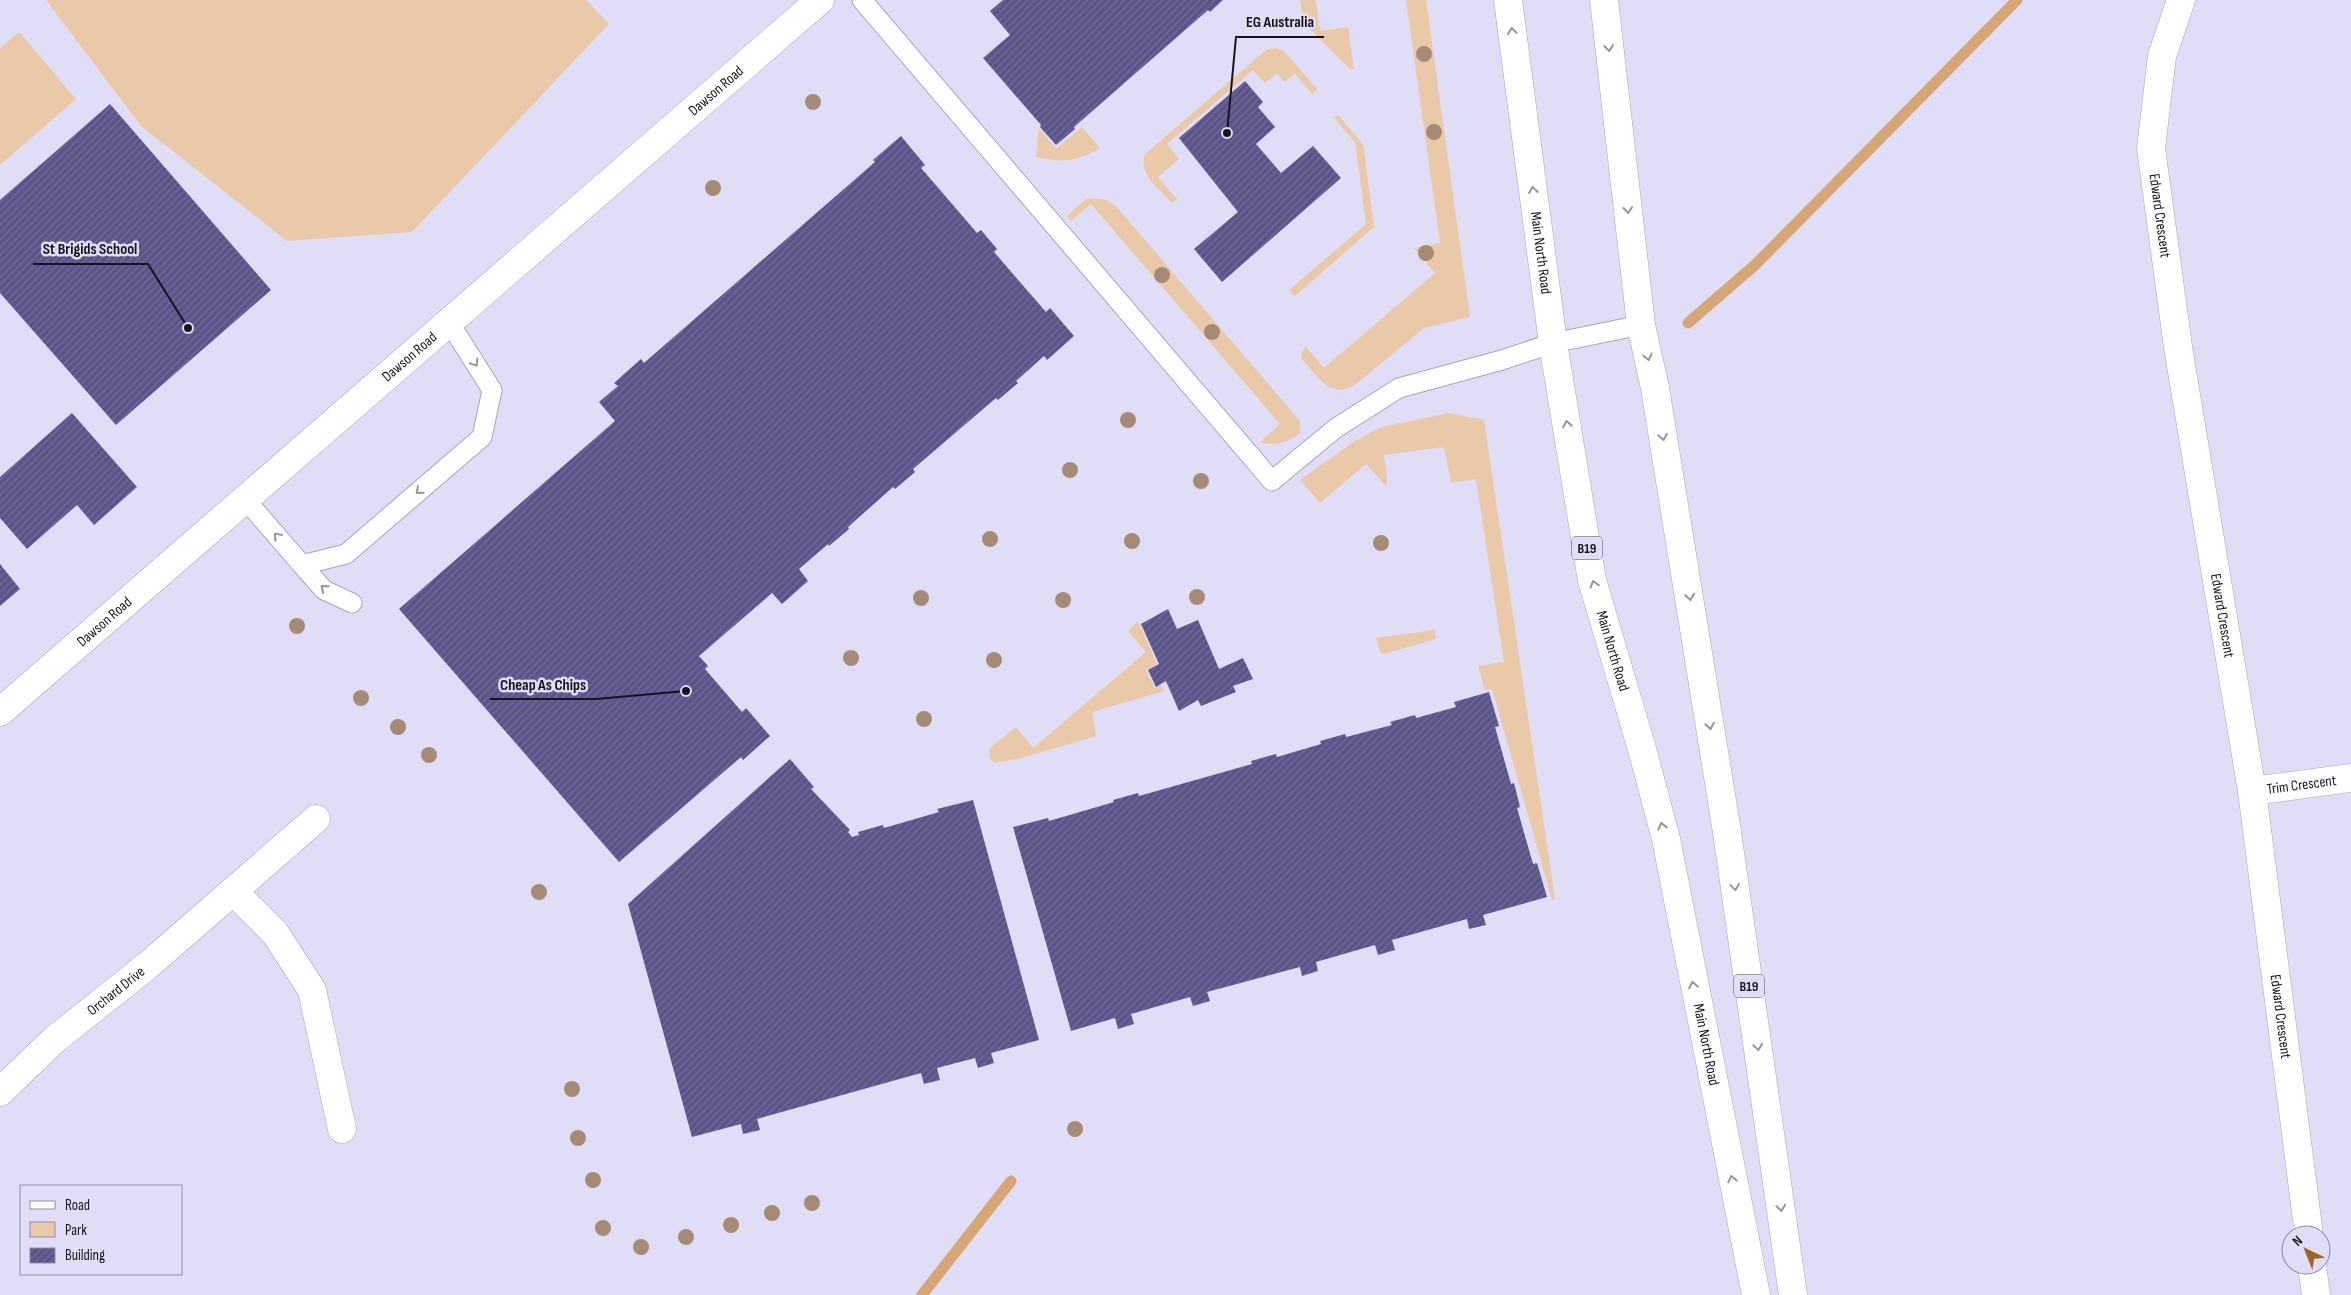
<svg xmlns="http://www.w3.org/2000/svg" width="2351" height="1295" font-family="'Sofia Sans Condensed',sans-serif">
	<defs>
		<pattern id="building-hatch" width="6" height="6" patternUnits="userSpaceOnUse" patternTransform="scale(1.25)"><rect width="6" height="6" fill="#5a548a"/><path d="M-1 1l2-2M0 6l6-6M5 7l2-2" fill="none" stroke="#726d96"/></pattern>
	</defs>
	<rect width="100%" height="100%" fill="#dfdef6"/>
	<path fill="#eac9a9" d="M 46,0 L 586,0 L 609,24 L 412,232 L 287,241 L 141,126 Z
		M 1300,0 L 1316,0 L 1320,31 L 1348,27 L 1354,69 L 1350,69 L 1303,22 Z
		M 1406,0 L 1426,0 L 1470,317 L 1424,328 L 1355,385 C 1331,400 1317,376 1302,359 L 1301,353 L 1306,347 L 1324,368 L 1435,273 L 1414,248 L 1440,243 Z
		M 19,32 L 76,99 L 0,165 L 0,48 Z
		M 1275,48 L 1284,51 L 1317,89 L 1312,94 L 1295,74 L 1285,82 L 1277,74 L 1265,83 L 1253,70 L 1167,144 L 1179,159 L 1158,177 L 1177,199 L 1172,203 C 1159,188 1138,174 1145,154 L 1266,50 Z
		M 1338,115 L 1363,144 L 1374,227 L 1295,296 L 1289,290 L 1366,224 L 1355,142 L 1334,118 Z
		M 1082,127 L 1100,148 C 1078,162 1061,163 1036,157 L 1039,128 L 1056,149 Z
		M 1095,198 L 1106,200 L 1115,205 L 1300,421 L 1300,433 C 1290,442 1272,447 1260,442 L 1280,424 L 1091,204 L 1071,221 L 1067,216 L 1086,199 Z
		M 1450,413 L 1484,420 L 1555,899 L 1552,900 L 1492,689 L 1485,690 L 1478,666 L 1504,662 L 1476,479 L 1451,483 L 1444,447 L 1384,455 L 1387,480 L 1386,486 L 1366,464 L 1320,503 L 1300,480 L 1352,443 L 1381,427 Z
		M 1138,621 L 1157,664 L 1146,670 L 1155,688 L 1161,685 L 1164,691 L 1092,712 L 1096,736 L 1022,758 L 994,763 L 990,758 L 990,748 L 1016,727 L 1033,748 L 1146,652 L 1128,631 Z
		M 1435,630 L 1436,639 L 1384,654 L 1380,652 L 1376,638 Z"/>
	<g fill="none" stroke-linecap="round" stroke-linejoin="round">
		<path stroke="#d6a675" stroke-width="11" d="M 1688,323 L 1755,265 L 2017,0
			M 922,1295 L 1011,1181"/>
	</g>
	<path fill="url(#building-hatch)" d="M 1003,0 L 1223,0 L 1210,12 L 1208,10 L 1074,127 L 1075,129 L 1056,145 L 1040,127 L 1041,125 L 983,58 L 1010,35 L 990,11 Z
		M 1245,81 L 1263,102 L 1258,107 L 1275,127 L 1256,144 L 1281,173 L 1313,146 L 1341,178 L 1222,282 L 1194,249 L 1238,212 L 1179,138 Z
		M 110,104 L 271,290 L 116,425 L 0,293 L 0,200 Z
		M 901,136 L 925,165 L 921,168 L 928,176 L 977,233 L 981,230 L 997,249 L 994,252 L 1046,312 L 1050,308 L 1074,336 L 1047,360 L 1044,356 L 1016,381 L 1018,383 L 998,400 L 996,398 L 913,469 L 915,472 L 895,489 L 893,487 L 848,527 L 849,529 L 829,546 L 828,544 L 799,569 L 808,581 L 782,604 L 772,593 L 699,656 L 708,666 L 705,669 L 742,712 L 746,708 L 770,736 L 743,760 L 741,757 L 619,862 L 399,609 L 615,421 L 599,402 L 618,386 L 614,383 L 641,359 L 644,363 L 875,162 L 873,160 Z
		M 72,413 L 137,487 L 94,525 L 77,505 L 27,549 L 0,518 L 0,477 Z
		M 0,564 L 20,589 L 0,606 Z
		M 1168,609 L 1177,629 L 1198,620 L 1219,669 L 1243,658 L 1253,679 L 1233,686 L 1236,692 L 1201,706 L 1198,700 L 1179,711 L 1166,681 L 1156,687 L 1148,670 L 1159,664 L 1141,624 Z
		M 1489,692 L 1499,726 L 1495,727 L 1511,784 L 1514,783 L 1520,807 L 1517,808 L 1533,864 L 1537,863 L 1547,897 L 1483,915 L 1486,925 L 1469,929 L 1467,919 L 1392,940 L 1395,950 L 1378,955 L 1375,945 L 1316,962 L 1318,971 L 1302,976 L 1300,967 L 1207,992 L 1210,1001 L 1193,1006 L 1190,997 L 1131,1014 L 1134,1024 L 1118,1029 L 1115,1018 L 1071,1031 L 1013,827 L 1048,818 L 1049,821 L 1114,802 L 1113,800 L 1138,793 L 1139,796 L 1252,764 L 1251,761 L 1276,754 L 1277,757 L 1321,744 L 1320,741 L 1345,734 L 1346,737 L 1392,725 L 1390,722 L 1415,715 L 1416,718 L 1456,707 L 1454,702 Z
		M 790,759 L 814,787 L 811,789 L 850,830 L 848,832 L 852,837 L 859,835 L 858,832 L 883,825 L 884,828 L 939,812 L 937,809 L 973,800 L 1039,1040 L 991,1053 L 994,1063 L 978,1068 L 975,1058 L 937,1068 L 940,1080 L 924,1084 L 921,1073 L 757,1119 L 760,1130 L 743,1134 L 741,1124 L 692,1137 L 628,904 Z"/>
	<g fill="none" stroke-linecap="round" stroke-linejoin="round">
		<defs>
			<path id="lane" d="M 862,0 L 1272,481 L 1336,428 L 1399,388 L 1502,360 L 1553,343 L 1641,325
				M 245,499 L 302,565 L 346,554 L 482,437 L 492,390 L 449,322
				M 302,565 L 324,590 L 352,603"/>
			<g id="street">
				<path id="s1" d="M 2181,0 L 2162,56 L 2151,148 L 2178,347 L 2252,791 L 2309,1235"/>
				<path id="s2" d="M 2252,791 L 2351,778"/>
				<path d="M 233,891 L 275,933 L 312,990 L 342,1129"/>
				<path id="s3" d="M 0,1092 L 54,1040 L 147,966 L 316,819"/>
				<path d="M 2312,1265 L 2316,1295"/>
			</g>
			<g id="secondary">
				<path id="s4" d="M 0,712 L 820,0"/>
			</g>
			<g id="primary">
				<path id="s5" d="M 1508,0 L 1553,343 L 1592,580 L 1642,749 L 1666,839 L 1756,1295"/>
				<path d="M 1604,0 L 1641,325 L 1655,388 L 1727,832 L 1793,1295"/>
			</g>
		</defs>
		<use href="#lane" stroke="#a6a5bc" stroke-width="21"/>
		<use href="#street" stroke="#a6a5bc" stroke-width="29"/>
		<use href="#secondary" stroke="#a6a5bc" stroke-width="29"/>
		<use href="#primary" stroke="#a6a5bc" stroke-width="29"/>
		<use href="#lane" stroke="#fff" stroke-width="19"/>
		<use href="#street" stroke="#fff" stroke-width="28"/>
		<use href="#secondary" stroke="#fff" stroke-width="28"/>
		<use href="#primary" stroke="#fff" stroke-width="28"/>
	</g>
	<g fill="#a58b75">
		<circle cx="1424" cy="54" r="8"/>
		<circle cx="813" cy="102" r="8"/>
		<circle cx="1434" cy="132" r="8"/>
		<circle cx="713" cy="188" r="8"/>
		<circle cx="1426" cy="253" r="8"/>
		<circle cx="1162" cy="275" r="8"/>
		<circle cx="1212" cy="332" r="8"/>
		<circle cx="1128" cy="420" r="8"/>
		<circle cx="1070" cy="470" r="8"/>
		<circle cx="1201" cy="481" r="8"/>
		<circle cx="990" cy="539" r="8"/>
		<circle cx="1132" cy="541" r="8"/>
		<circle cx="1381" cy="543" r="8"/>
		<circle cx="1197" cy="597" r="8"/>
		<circle cx="921" cy="598" r="8"/>
		<circle cx="1063" cy="600" r="8"/>
		<circle cx="297" cy="626" r="8"/>
		<circle cx="851" cy="658" r="8"/>
		<circle cx="994" cy="660" r="8"/>
		<circle cx="361" cy="698" r="8"/>
		<circle cx="924" cy="719" r="8"/>
		<circle cx="398" cy="727" r="8"/>
		<circle cx="429" cy="755" r="8"/>
		<circle cx="539" cy="892" r="8"/>
		<circle cx="572" cy="1089" r="8"/>
		<circle cx="1075" cy="1129" r="8"/>
		<circle cx="578" cy="1138" r="8"/>
		<circle cx="593" cy="1180" r="8"/>
		<circle cx="812" cy="1203" r="8"/>
		<circle cx="772" cy="1213" r="8"/>
		<circle cx="731" cy="1225" r="8"/>
		<circle cx="603" cy="1228" r="8"/>
		<circle cx="686" cy="1237" r="8"/>
		<circle cx="641" cy="1247" r="8"/>
	</g>
	<defs><path id="oneway-chevron" d="M-2-3.5L2.5 0L-2 3.5" fill="none" stroke-width="1.6" stroke-linecap="round" stroke-linejoin="round" transform="scale(1.25)"/></defs>
	<g stroke="#96969a">
		<use href="#oneway-chevron" transform="translate(1512 31) rotate(-98)"/>
		<use href="#oneway-chevron" transform="translate(1609 48) rotate(83)"/>
		<use href="#oneway-chevron" transform="translate(1533 190) rotate(-97)"/>
		<use href="#oneway-chevron" transform="translate(1628 210) rotate(83)"/>
		<use href="#oneway-chevron" transform="translate(1648 357) rotate(77)"/>
		<use href="#oneway-chevron" transform="translate(475 363) rotate(58)"/>
		<use href="#oneway-chevron" transform="translate(1567 424) rotate(-99)"/>
		<use href="#oneway-chevron" transform="translate(1663 437) rotate(80)"/>
		<use href="#oneway-chevron" transform="translate(419 491) rotate(139)"/>
		<use href="#oneway-chevron" transform="translate(277 536) rotate(-131)"/>
		<use href="#oneway-chevron" transform="translate(1594 584) rotate(-105)"/>
		<use href="#oneway-chevron" transform="translate(324 588) rotate(-141)"/>
		<use href="#oneway-chevron" transform="translate(1690 597) rotate(81)"/>
		<use href="#oneway-chevron" transform="translate(1710 726) rotate(81)"/>
		<use href="#oneway-chevron" transform="translate(1662 826) rotate(-104)"/>
		<use href="#oneway-chevron" transform="translate(1735 887) rotate(82)"/>
		<use href="#oneway-chevron" transform="translate(1693 985) rotate(-101)"/>
		<use href="#oneway-chevron" transform="translate(1758 1047) rotate(82)"/>
		<use href="#oneway-chevron" transform="translate(1732 1179) rotate(-102)"/>
		<use href="#oneway-chevron" transform="translate(1781 1208) rotate(82)"/>
	</g>
	<g text-anchor="middle" dominant-baseline="central" stroke-width="5" stroke-linejoin="round" paint-order="stroke">
		<g fill="#dfdef6" stroke="#52515f" stroke-width="1">
			<rect x="1572" y="536.5" width="30" height="23" rx="4"/>
			<rect x="1734" y="974.5" width="30" height="23" rx="4"/>
		</g>
		<g font-size="14" font-weight="bold" fill="#16151e">
			<text x="1587" y="548">B19</text>
			<text x="1749" y="986">B19</text>
		</g>
		<g font-size="15" fill="#16151e" stroke="#dfdef6">
			<text stroke="none"><textPath href="#s4" startOffset="948">Dawson Road</textPath></text>
			<text stroke="none"><textPath href="#s1" startOffset="220">Edward Crescent</textPath></text>
			<text stroke="none"><textPath href="#s5" startOffset="255">Main North Road</textPath></text>
			<text stroke="none"><textPath href="#s4" startOffset="542">Dawson Road</textPath></text>
			<text stroke="none"><textPath href="#s1" startOffset="625">Edward Crescent</textPath></text>
			<text stroke="none"><textPath href="#s4" startOffset="138">Dawson Road</textPath></text>
			<text stroke="none"><textPath href="#s5" startOffset="660">Main North Road</textPath></text>
			<text stroke="none"><textPath href="#s2" startOffset="50">Trim Crescent</textPath></text>
			<text stroke="none"><textPath href="#s3" startOffset="154">Orchard Drive</textPath></text>
			<text stroke="none"><textPath href="#s1" startOffset="1030">Edward Crescent</textPath></text>
			<text stroke="none"><textPath href="#s5" startOffset="1065">Main North Road</textPath></text>
		</g>
	</g>
	<path fill="none" stroke="#16151e" stroke-width="2" d="M1227 133L1236 37H1324M188 328L148 264H33M686 691L596 699H490"/>
	<g fill="#16151e" stroke="#dfdef6" stroke-width="2">
		<circle cx="1227" cy="133" r="5"/>
		<circle cx="188" cy="328" r="5"/>
		<circle cx="686" cy="691" r="5"/>
	</g>
	<g font-size="16" text-anchor="middle" font-weight="bold" fill="#16151e" stroke="#dfdef6" stroke-width="5" stroke-linejoin="round" paint-order="stroke">
		<text x="1280" y="27">EG Australia</text>
		<text x="90" y="254">St Brigids School</text>
		<text x="543" y="690">Cheap As Chips</text>
	</g>
	<rect x="20" y="1185" width="162" height="90" fill="#dfdef6" stroke="#8f8ea0"/>
	<rect x="30" y="1201" width="25" height="8" fill="#ffffff" stroke="#8f8ea0"/>
	<text x="65" y="1210" font-size="15" fill="#16151e">Road</text>
	<rect x="30" y="1222" width="25" height="15" fill="#eac9a9" stroke="#8f8ea0"/>
	<text x="65" y="1235" font-size="15" fill="#16151e">Park</text>
	<rect x="30" y="1248" width="25" height="15" fill="url(#building-hatch)" stroke="#8f8ea0"/>
	<text x="65" y="1260" font-size="15" fill="#16151e">Building</text>
	<g transform="translate(2306 1250) rotate(317)"><circle r="24" fill="#dfdef6" stroke="#8f8ea0"/>
	<path d="M0-4L9 19L0 12L-9 19Z" fill="#9d6422"/>
	<text y="-8" font-size="14" font-weight="bold" text-anchor="middle" fill="#16151e">N</text>
	</g>
</svg>
